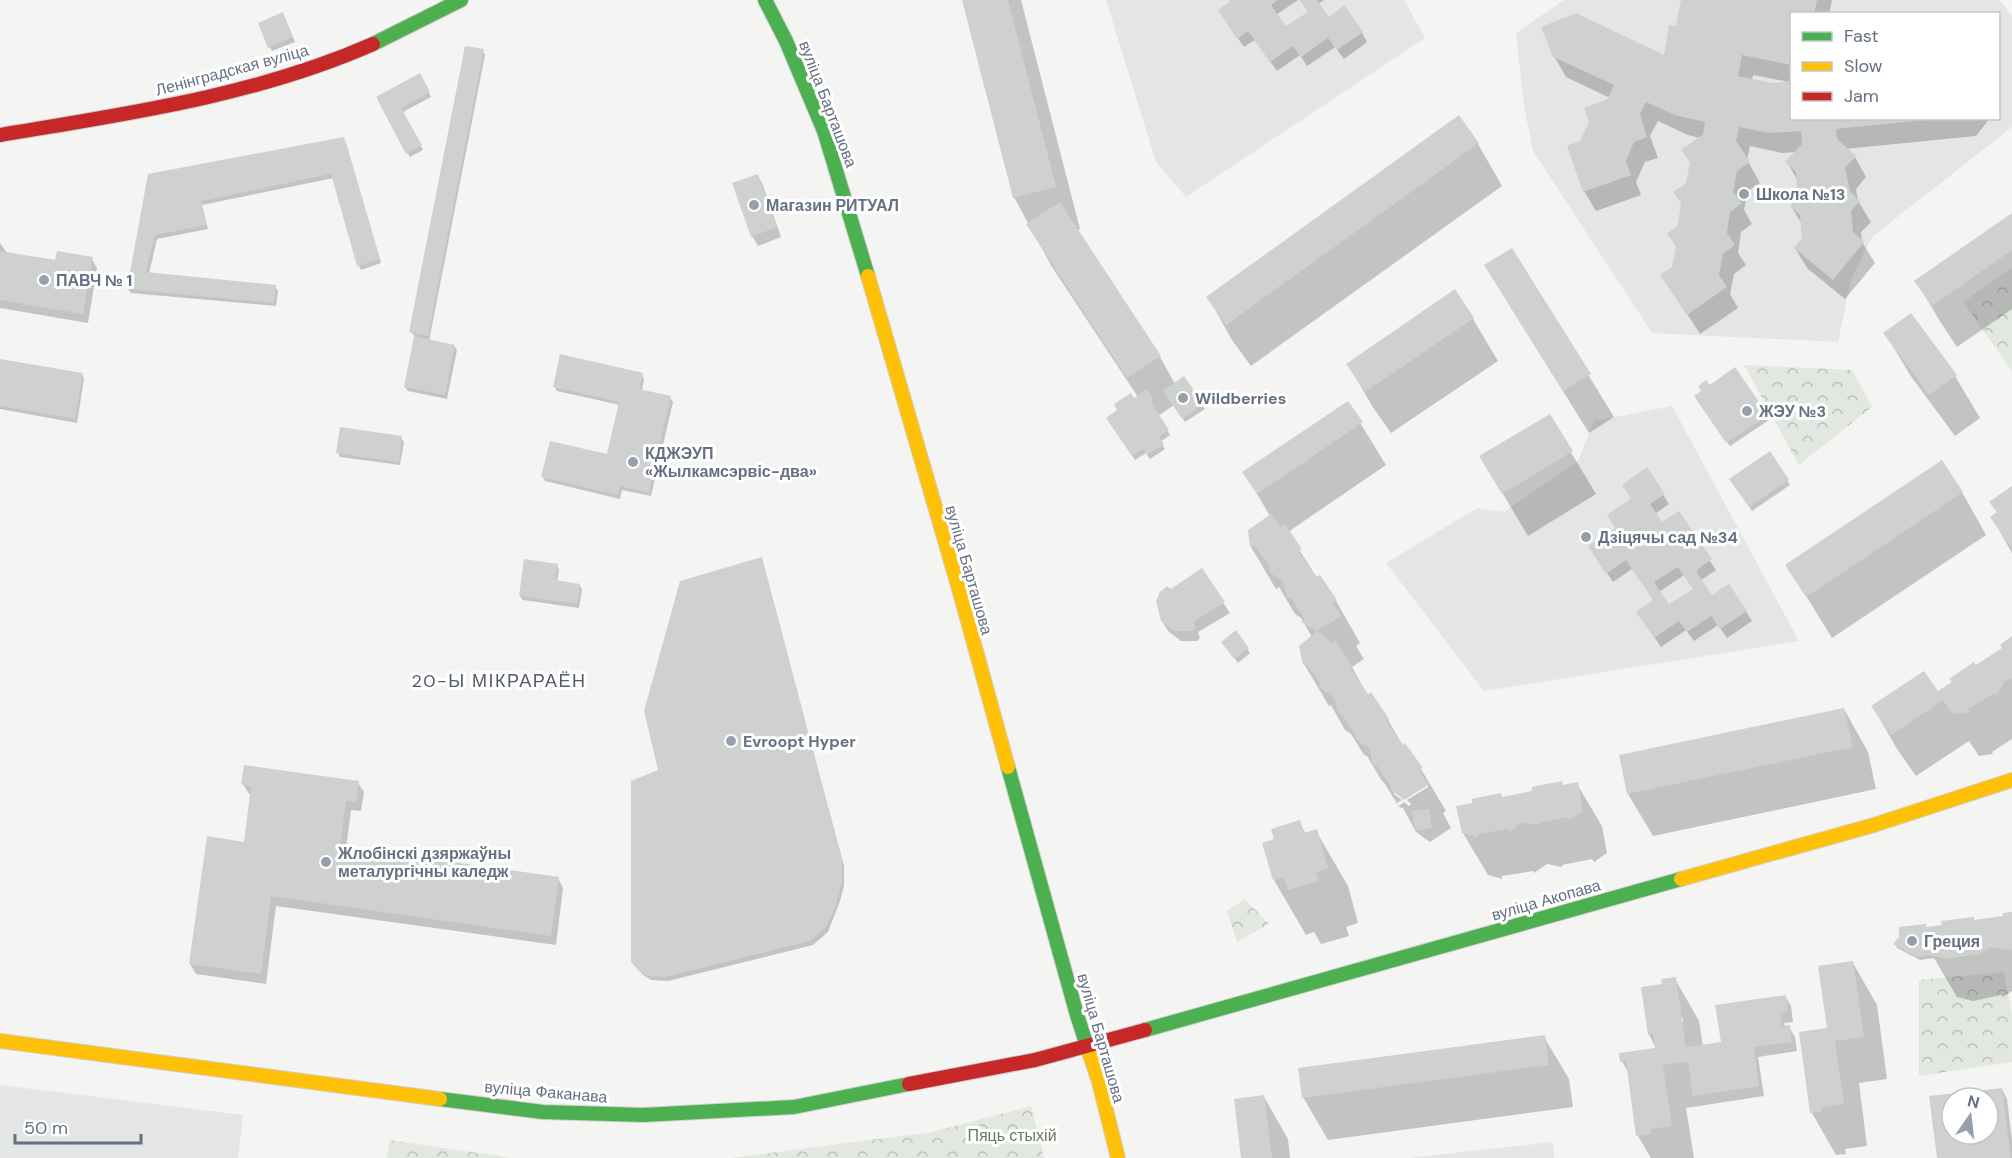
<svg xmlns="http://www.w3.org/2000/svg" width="2012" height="1158" font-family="'DM Sans',sans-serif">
	<defs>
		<pattern id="park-crowns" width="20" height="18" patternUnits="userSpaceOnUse" patternTransform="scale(1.5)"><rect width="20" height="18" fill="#e3e7e1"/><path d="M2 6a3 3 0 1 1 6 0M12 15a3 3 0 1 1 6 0" fill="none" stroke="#bcc0bc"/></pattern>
	</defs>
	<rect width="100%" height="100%" fill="#f4f4f3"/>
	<path fill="#e4e5e5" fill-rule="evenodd" d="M 1106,0 L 1404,0 L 1425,38 L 1186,197 L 1156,162 Z
		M 1564,0 L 2000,0 L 2012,16 L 2012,127 L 1872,237 L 1851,280 L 1838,342 L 1652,333 L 1533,151 L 1524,106 L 1516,33 ZM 1792,14 L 1998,14 L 1998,118 L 1792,118 Z
		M 1672,406 L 1799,641 L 1484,691 L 1386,563 L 1477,508 L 1504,512 L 1578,461 L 1594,421 Z
		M 0,1085 L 243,1115 L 238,1158 L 0,1158 Z
		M 1553,1142 L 1554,1158 L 1409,1158 Z"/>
	<path fill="url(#park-crowns)" d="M 2012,268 L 2012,371 L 1963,302 Z
		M 1744,365 L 1852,370 L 1872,407 L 1799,465 Z
		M 1245,899 L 1269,924 L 1237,942 L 1227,911 Z
		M 2004,972 L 2012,1014 L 2012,1062 L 1919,1076 L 1919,980 Z
		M 1031,1106 L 1044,1158 L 732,1158 L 932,1132 Z
		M 390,1140 L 512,1158 L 387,1158 Z"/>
	<path fill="#0003" fill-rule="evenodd" d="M 963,0 L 1021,0 L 1080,229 L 1077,230 L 1160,357 L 1175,384 L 1184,378 L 1205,409 L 1185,422 L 1174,405 L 1158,416 L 1170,435 L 1160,442 L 1165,449 L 1150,459 L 1146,453 L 1135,460 L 1110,423 L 1138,397 L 1052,267 L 1014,197 Z
		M 1229,0 L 1298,0 L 1276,15 L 1285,28 L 1309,13 L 1300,0 L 1324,0 L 1318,4 L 1328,19 L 1362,33 L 1367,42 L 1344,59 L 1335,47 L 1307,66 L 1300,55 L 1277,71 L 1255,40 L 1244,47 L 1225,20 L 1231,3 Z
		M 1683,0 L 1832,0 L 1829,14 L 1792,14 L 1792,118 L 1990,118 L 1976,136 L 1845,149 L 1855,157 L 1866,177 L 1856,189 L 1858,201 L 1871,222 L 1861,232 L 1862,242 L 1875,263 L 1845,299 L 1807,268 L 1795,248 L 1803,238 L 1803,226 L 1791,206 L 1799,197 L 1798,181 L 1787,162 L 1796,152 L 1782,153 L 1750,146 L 1747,160 L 1760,183 L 1748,191 L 1744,210 L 1752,224 L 1741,232 L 1738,253 L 1746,265 L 1734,274 L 1730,294 L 1738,308 L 1700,334 L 1662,275 L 1673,267 L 1677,248 L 1669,235 L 1679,226 L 1691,164 L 1683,150 L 1700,138 L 1688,135 L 1658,121 L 1650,136 L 1658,158 L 1645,162 L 1636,182 L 1641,195 L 1596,211 L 1584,191 L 1581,142 L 1610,98 L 1566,77 L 1554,56 L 1665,57 L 1678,27 ZM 1753,75 L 1789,82 L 1772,84 L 1752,80 Z
		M 285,18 L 295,42 L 272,51 L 270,47 Z
		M 483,51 L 485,55 L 429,341 L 454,346 L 457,350 L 447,399 L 408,391 L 405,387 L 416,337 L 411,332 Z
		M 419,75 L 431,97 L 403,112 L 423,150 L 410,157 L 378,98 Z
		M 1459,117 L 1478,144 L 1502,186 L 1251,366 L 1232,340 L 1208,297 Z
		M 346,143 L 381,263 L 361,270 L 359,266 L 334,178 L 202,205 L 208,229 L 157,239 L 149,274 L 275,287 L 278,291 L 276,306 L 131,293 L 128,289 L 150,175 Z
		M 758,176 L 763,185 L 781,237 L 758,246 L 752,236 Z
		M 2012,215 L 2012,309 L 1957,347 L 1941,323 L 1916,281 Z
		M 0,243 L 7,253 L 56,262 L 92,259 L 97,268 L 88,323 L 0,308 Z
		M 1512,250 L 1614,417 L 1589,433 L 1511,308 Z
		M 1455,291 L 1473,319 L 1498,361 L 1391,433 L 1372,406 L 1348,364 Z
		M 1885,333 L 1955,376 L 1980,418 L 1955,436 L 1910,375 Z
		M 0,360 L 82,374 L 84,379 L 77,423 L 0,409 Z
		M 642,375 L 644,379 L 642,391 L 670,398 L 673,402 L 651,496 L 622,490 L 620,499 L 545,481 L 543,477 L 608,456 L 620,405 L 557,391 L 554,386 Z
		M 1709,387 L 1767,415 L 1769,420 L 1730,446 L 1699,401 Z
		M 1348,403 L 1386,465 L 1288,532 L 1317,578 L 1336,601 L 1360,643 L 1356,646 L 1364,659 L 1352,667 L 1368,696 L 1388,720 L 1403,746 L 1405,745 L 1421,769 L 1446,811 L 1443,813 L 1451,828 L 1430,842 L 1416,832 L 1403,808 L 1399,807 L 1385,784 L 1382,781 L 1367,756 L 1364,755 L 1351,734 L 1345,730 L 1331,705 L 1329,706 L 1304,664 L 1301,647 L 1312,637 L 1301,618 L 1295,614 L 1279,587 L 1276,589 L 1251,547 L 1250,530 L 1270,516 L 1244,472 ZM 1428,783 L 1428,787 L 1407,800 L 1411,804 L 1409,806 L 1404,802 L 1399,806 L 1397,803 L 1402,800 L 1394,794 L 1394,790 L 1404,798 Z
		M 1549,416 L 1596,494 L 1528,536 L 1481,457 Z
		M 401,438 L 404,442 L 400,465 L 340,457 L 338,453 Z
		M 1769,453 L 1790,485 L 1752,511 L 1734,483 Z
		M 1647,470 L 1669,504 L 1655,514 L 1662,524 L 1678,513 L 1716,570 L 1700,581 L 1712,597 L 1746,611 L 1752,621 L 1727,638 L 1718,625 L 1694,641 L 1686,630 L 1661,647 L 1644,622 L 1655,601 L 1632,569 L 1613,582 L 1596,556 L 1616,529 ZM 1684,575 L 1694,590 L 1669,606 L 1659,592 Z
		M 2012,487 L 2012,553 L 1992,518 L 1998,513 Z
		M 1962,492 L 1986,535 L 1832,638 L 1787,565 Z
		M 761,559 L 844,866 L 844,886 L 840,901 L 828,932 L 813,945 L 668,981 L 651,980 L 642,974 L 636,966 L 660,771 Z
		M 557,565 L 559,570 L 557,582 L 579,585 L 582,589 L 579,608 L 523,600 L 520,596 Z
		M 1201,570 L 1230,613 L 1198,632 L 1200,638 L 1197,641 L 1181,641 L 1168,631 L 1162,621 L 1171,591 Z
		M 1236,633 L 1250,653 L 1238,663 L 1225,646 Z
		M 2012,638 L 2012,739 L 1992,752 L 1993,754 L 1979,756 L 1969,741 L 1916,776 L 1897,749 L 1873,707 L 1937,694 L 2004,649 Z
		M 1844,709 L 1868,752 L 1876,789 L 1653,836 L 1628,794 Z
		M 358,783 L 364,792 L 361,811 L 351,810 L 346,849 L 558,878 L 563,888 L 556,945 L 276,906 L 266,984 L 196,974 L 190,964 L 245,843 L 252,794 L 249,794 L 243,784 Z
		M 1577,784 L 1602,826 L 1607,853 L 1594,862 L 1592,859 L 1562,865 L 1562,867 L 1547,864 L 1534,873 L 1533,871 L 1502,876 L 1502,879 L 1488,875 L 1463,833 L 1502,798 Z
		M 1299,822 L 1306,834 L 1316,831 L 1348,886 L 1358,923 L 1346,927 L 1349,936 L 1321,944 L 1314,932 L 1306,935 L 1274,880 L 1263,844 L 1276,840 Z
		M 2012,914 L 2012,991 L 2003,997 L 2001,995 L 1973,1001 L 1957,997 L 1934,958 L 1920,960 L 1897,948 L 1895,944 L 1925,925 L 1927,929 L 1973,918 L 1975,922 L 2005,918 Z
		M 1853,963 L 1877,1005 L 1887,1079 L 1859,1083 L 1867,1146 L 1845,1149 L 1846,1154 L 1836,1155 L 1812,1113 L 1800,1033 L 1829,1029 Z
		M 1675,979 L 1699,1021 L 1703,1046 L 1722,1043 L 1785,996 L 1791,1006 L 1793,1022 L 1784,1023 L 1785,1027 L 1789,1027 L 1795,1037 L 1797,1051 L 1758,1057 L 1764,1096 L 1686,1108 L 1694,1158 L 1651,1158 L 1638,1136 L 1629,1074 L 1622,1061 L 1656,1049 L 1649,1034 L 1663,986 ZM 1680,1013 L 1683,1019 L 1683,1025 L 1680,1019 Z
		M 1544,1037 L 1569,1079 L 1573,1107 L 1328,1140 L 1303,1097 Z
		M 2002,1089 L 2007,1099 L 2012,1140 L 2012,1158 L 1938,1158 L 1931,1097 ZM 1952,1098 L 1988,1098 L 1988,1134 L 1952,1134 Z
		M 1264,1097 L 1288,1139 L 1290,1158 L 1243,1158 Z"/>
	<path fill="#cfd0d0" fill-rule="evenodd" d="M 962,0 L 1008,0 L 1056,187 L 1013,198 Z
		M 1228,0 L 1278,0 L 1271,5 L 1286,26 L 1308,12 L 1300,0 L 1317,0 L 1329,17 L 1344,5 L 1363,32 L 1337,50 L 1328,38 L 1301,57 L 1293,46 L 1270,62 L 1248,31 L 1237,39 L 1218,10 L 1230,2 Z
		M 1681,0 L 1817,0 L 1814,14 L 1792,14 L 1792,65 L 1742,55 L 1738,76 L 1772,83 L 1792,81 L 1792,118 L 1925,118 L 1925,120 L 1836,129 L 1837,139 L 1856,156 L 1845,168 L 1850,191 L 1860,201 L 1851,211 L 1853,232 L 1864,242 L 1833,280 L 1794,248 L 1802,238 L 1800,215 L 1790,206 L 1798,196 L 1796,172 L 1785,162 L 1802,144 L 1801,131 L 1769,133 L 1739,127 L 1736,141 L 1750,162 L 1737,171 L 1733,192 L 1742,203 L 1730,212 L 1727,233 L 1735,245 L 1723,254 L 1719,275 L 1727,287 L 1687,315 L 1660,275 L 1672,267 L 1676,245 L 1667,234 L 1678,225 L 1681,203 L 1673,192 L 1686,183 L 1690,162 L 1681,150 L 1703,134 L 1705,122 L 1675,115 L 1646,102 L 1640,114 L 1647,137 L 1634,142 L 1626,161 L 1631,175 L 1583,192 L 1567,146 L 1580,141 L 1589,122 L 1584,108 L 1608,99 L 1614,85 L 1553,57 L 1541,27 L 1576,13 L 1664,55 L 1669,25 L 1676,26 Z
		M 283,12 L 293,37 L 268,48 L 258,23 Z
		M 465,46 L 484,49 L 428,336 L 409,332 Z
		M 420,73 L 430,92 L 401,108 L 422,145 L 406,154 L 376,97 Z
		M 1459,115 L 1479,143 L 1226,325 L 1206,297 Z
		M 344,137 L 380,259 L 357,266 L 331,174 L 201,201 L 207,225 L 155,235 L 146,272 L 276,285 L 274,303 L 127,289 L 148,174 Z
		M 758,174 L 777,227 L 751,237 L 732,183 Z
		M 1060,202 L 1161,356 L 1127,378 L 1026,224 Z
		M 2012,213 L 2012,250 L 1932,306 L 1914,281 Z
		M 1512,248 L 1591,374 L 1563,391 L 1484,265 Z
		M 0,251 L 55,260 L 57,251 L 93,257 L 83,314 L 0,300 Z
		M 1455,289 L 1474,318 L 1365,392 L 1346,364 Z
		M 1911,313 L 1957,375 L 1929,395 L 1883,333 Z
		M 414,336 L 455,345 L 445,395 L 404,387 Z
		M 560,354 L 643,373 L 639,389 L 671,396 L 649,493 L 620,486 L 618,495 L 541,477 L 550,441 L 607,454 L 619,402 L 553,387 Z
		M 0,359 L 83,373 L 75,419 L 0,406 Z
		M 1735,367 L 1768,415 L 1726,443 L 1694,396 L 1701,391 L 1698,386 L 1706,380 L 1710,385 Z
		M 1184,376 L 1203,404 L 1182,419 L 1163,391 Z
		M 1147,389 L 1153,398 L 1151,403 L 1169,430 L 1159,437 L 1164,444 L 1147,455 L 1143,449 L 1132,456 L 1106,418 L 1117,410 L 1114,404 L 1131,393 L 1134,398 Z
		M 1348,401 L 1363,422 L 1257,494 L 1242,472 Z
		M 1550,414 L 1573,451 L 1502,494 L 1479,456 Z
		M 340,427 L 402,436 L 399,462 L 336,453 Z
		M 1770,451 L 1789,480 L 1749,507 L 1729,479 Z
		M 1942,460 L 1963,492 L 1806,597 L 1785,565 Z
		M 1647,467 L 1665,494 L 1650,504 L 1662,522 L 1679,511 L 1712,559 L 1696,571 L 1712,595 L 1729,584 L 1747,611 L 1720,629 L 1711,616 L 1687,632 L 1679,621 L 1654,638 L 1636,612 L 1653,600 L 1626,560 L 1606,574 L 1588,546 L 1615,528 L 1607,515 L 1631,499 L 1622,485 ZM 1678,567 L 1693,589 L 1669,604 L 1654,582 Z
		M 2012,486 L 2012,549 L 1990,517 L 1997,512 L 1989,502 Z
		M 1271,514 L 1281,527 L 1285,524 L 1302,549 L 1298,551 L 1316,577 L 1320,575 L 1337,600 L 1333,603 L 1341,616 L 1317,631 L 1301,622 L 1305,620 L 1291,598 L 1287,597 L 1283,581 L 1269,572 L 1270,567 L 1254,545 L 1250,547 L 1248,530 Z
		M 762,557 L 842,860 L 842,881 L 836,905 L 826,927 L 810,941 L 665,977 L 647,976 L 638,970 L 631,962 L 631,781 L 658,770 L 644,711 L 680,581 Z
		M 524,559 L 558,564 L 555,580 L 580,584 L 578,604 L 519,596 Z
		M 1202,568 L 1225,602 L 1193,622 L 1196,628 L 1191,631 L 1174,631 L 1161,621 L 1156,601 L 1160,592 L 1167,586 L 1171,589 Z
		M 1236,630 L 1249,648 L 1234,659 L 1221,642 Z
		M 1317,631 L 1332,643 L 1335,641 L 1353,667 L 1350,668 L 1368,694 L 1371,692 L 1389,719 L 1386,721 L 1403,745 L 1405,743 L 1423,768 L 1419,770 L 1428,785 L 1404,800 L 1390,789 L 1392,788 L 1377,766 L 1373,765 L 1369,748 L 1355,739 L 1356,736 L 1341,714 L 1338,713 L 1334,698 L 1319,687 L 1320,683 L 1305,663 L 1303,665 L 1299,646 Z
		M 2012,636 L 2012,679 L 2005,681 L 1996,695 L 1994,693 L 1968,709 L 1970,712 L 1953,714 L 1943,700 L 1891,735 L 1871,706 L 1924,671 L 1938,691 L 1952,682 L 1949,679 L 1974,662 L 1976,665 L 2002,648 L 2000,645 Z
		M 1844,708 L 1853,747 L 1627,794 L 1619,755 Z
		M 244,765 L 359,781 L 356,802 L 346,801 L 340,846 L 559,877 L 551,936 L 271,896 L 261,974 L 189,964 L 207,836 L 244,842 L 251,786 L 241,784 Z
		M 1562,781 L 1563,785 L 1578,782 L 1583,811 L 1569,821 L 1568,817 L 1539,823 L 1539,825 L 1523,822 L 1509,832 L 1508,829 L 1478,834 L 1478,837 L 1462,833 L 1456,806 L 1472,803 L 1472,799 L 1501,793 L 1502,797 L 1532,791 L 1532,787 Z
		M 1429,809 L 1432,828 L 1415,831 L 1412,811 Z
		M 1300,820 L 1304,833 L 1317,829 L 1328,868 L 1316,872 L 1319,881 L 1288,890 L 1284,877 L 1273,880 L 1262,843 L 1274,839 L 1271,829 Z
		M 2012,912 L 2012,950 L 1991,947 L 1978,955 L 1975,954 L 1948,959 L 1930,955 L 1916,957 L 1893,944 L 1899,937 L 1899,927 L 1926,924 L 1926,927 L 1942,925 L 1941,921 L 1974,917 L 1974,920 L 2003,916 L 2003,913 Z
		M 1853,961 L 1864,1037 L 1835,1041 L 1844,1104 L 1822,1107 L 1822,1112 L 1810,1113 L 1799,1032 L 1827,1028 L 1818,966 Z
		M 1676,977 L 1686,1047 L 1721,1042 L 1715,1005 L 1786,995 L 1788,1012 L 1780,1013 L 1782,1026 L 1790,1025 L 1792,1042 L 1754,1047 L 1759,1086 L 1693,1096 L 1688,1062 L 1663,1065 L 1672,1126 L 1650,1129 L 1651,1134 L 1636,1136 L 1626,1061 L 1620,1062 L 1619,1053 L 1655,1048 L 1653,1034 L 1648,1035 L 1641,987 L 1662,984 L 1661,979 Z
		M 1545,1035 L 1549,1065 L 1302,1098 L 1298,1068 Z
		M 2002,1088 L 2011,1158 L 1937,1158 L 1929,1096 ZM 1952,1098 L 1988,1098 L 1988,1134 L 1952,1134 Z
		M 1264,1095 L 1272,1158 L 1241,1158 L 1234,1099 Z"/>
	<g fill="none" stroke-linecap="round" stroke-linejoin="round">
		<defs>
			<path id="fast" d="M 765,0 L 786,41 L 824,131 L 868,276
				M 373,44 L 461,0
				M 1008,767 L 1077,1015 L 1089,1052
				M 1145,1030 L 1681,879
				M 440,1099 L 543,1112 L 643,1115 L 794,1107 L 909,1084"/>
			<path id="slow" d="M 868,276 L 959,589 L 1008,767
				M 1681,879 L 1874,825 L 2012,780
				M 0,1041 L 440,1099
				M 1089,1052 L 1099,1082 L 1118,1158"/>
			<path id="jam" d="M 0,135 C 126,114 255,96 373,44
				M 909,1084 L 1035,1060 L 1145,1030"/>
		</defs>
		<use href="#fast" stroke="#d0d0d1" stroke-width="16"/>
		<use href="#slow" stroke="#d0d0d1" stroke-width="16"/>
		<use href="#jam" stroke="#d0d0d1" stroke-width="16"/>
		<use href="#fast" stroke="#4caf50" stroke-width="14"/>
		<use href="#slow" stroke="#ffc107" stroke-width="14"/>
		<use href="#jam" stroke="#c62828" stroke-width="14"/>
	</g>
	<g fill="#979faa" stroke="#fff" stroke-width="2">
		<circle cx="1744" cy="194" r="6"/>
		<circle cx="754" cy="205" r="6"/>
		<circle cx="44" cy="280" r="6"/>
		<circle cx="1183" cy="398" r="6"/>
		<circle cx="1747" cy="411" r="6"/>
		<circle cx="633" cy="462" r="6"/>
		<circle cx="1586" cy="537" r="6"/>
		<circle cx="731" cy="741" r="6"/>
		<circle cx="326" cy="862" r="6"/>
		<circle cx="1912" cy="941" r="6"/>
	</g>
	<g text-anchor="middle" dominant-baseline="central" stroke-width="6" stroke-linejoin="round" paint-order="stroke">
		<g font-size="16" fill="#657182" stroke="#fff">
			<text transform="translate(232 70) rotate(-15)">Ленінградская вуліца</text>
			<text transform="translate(828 104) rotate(69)">вуліца Барташова</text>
			<text transform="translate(969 570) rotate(74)">вуліца Барташова</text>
			<text transform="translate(1546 900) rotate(-16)">вуліца Акопава</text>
			<text transform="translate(1101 1038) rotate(74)">вуліца Барташова</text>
			<text transform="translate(546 1092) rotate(5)">вуліца Факанава</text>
		</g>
		<g font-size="16" font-weight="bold" fill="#657182" stroke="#fff" text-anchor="start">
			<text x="1756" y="194">Школа №13</text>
			<text x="766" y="205">Магазин РИТУАЛ</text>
			<text x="56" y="280">ПАВЧ № 1</text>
			<text x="1195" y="398">Wildberries</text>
			<text x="1759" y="411">ЖЭУ №3</text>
			<text x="645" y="453">КДЖЭУП<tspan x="645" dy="18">«Жылкамсэрвіс-два»</tspan></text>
			<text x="1598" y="537">Дзіцячы сад №34</text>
			<text x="743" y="741">Evroopt Hyper</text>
			<text x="338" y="853">Жлобінскі дзяржаўны<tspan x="338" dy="18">металургічны каледж</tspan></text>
			<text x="1924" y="941">Греция</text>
		</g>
		<g font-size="16" fill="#657a64" stroke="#fff">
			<text x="1012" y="1135">Пяць стыхій</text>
		</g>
		<g font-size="18" letter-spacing="1.5" fill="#535b67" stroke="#fff">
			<text x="499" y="681">20-Ы МІКРАРАЁН</text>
		</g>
	</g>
	<rect x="1790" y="12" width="210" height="108" fill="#ffffff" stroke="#c1c6cd" stroke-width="1.5"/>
	<rect x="1802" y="32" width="30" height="9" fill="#4caf50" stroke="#c1c6cd" stroke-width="1.5"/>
	<text x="1844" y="42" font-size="18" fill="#657182">Fast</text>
	<rect x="1802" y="62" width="30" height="9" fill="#ffc107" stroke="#c1c6cd" stroke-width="1.5"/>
	<text x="1844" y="72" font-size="18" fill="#657182">Slow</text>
	<rect x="1802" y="92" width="30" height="9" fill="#c62828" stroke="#c1c6cd" stroke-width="1.5"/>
	<text x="1844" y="102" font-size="18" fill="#657182">Jam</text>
	<g transform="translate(1970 1116) rotate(14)"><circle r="28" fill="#ffffff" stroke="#c1c6cd" stroke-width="1.5"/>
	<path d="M0-4.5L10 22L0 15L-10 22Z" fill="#979faa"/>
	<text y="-9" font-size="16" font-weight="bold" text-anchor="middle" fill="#657182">N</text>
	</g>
	<path d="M15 1134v9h126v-9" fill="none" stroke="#657182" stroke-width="3"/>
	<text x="24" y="1134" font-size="18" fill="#657182" stroke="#ffffff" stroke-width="4.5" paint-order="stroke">50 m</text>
</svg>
